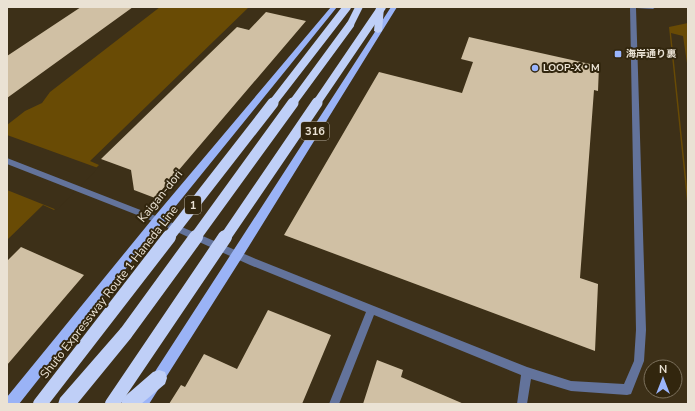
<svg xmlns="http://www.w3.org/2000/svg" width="695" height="411" font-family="'Nunito Sans','Noto Sans JP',sans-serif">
	<rect width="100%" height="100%" fill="#3d3018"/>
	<path fill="#694b05" d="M 160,7 L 249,7 L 90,161 L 99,165 L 54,210 L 43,205 L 7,240 L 7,125 L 25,111 L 42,103 L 50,92 Z
		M 688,23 L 688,211 L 669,27 Z"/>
	<path fill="#3d3018" d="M 671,33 L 683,36 L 688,70 L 688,196 Z
		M 7,135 L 98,168 L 57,210 L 7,190 Z"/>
	<path fill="#d0c0a4" d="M 81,7 L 133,7 L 7,98 L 7,56 Z
		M 266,12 L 306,21 L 155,198 L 134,190 L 131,170 L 101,159 L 237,27 L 249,30 Z
		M 469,37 L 599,66 L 598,91 L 594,90 L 580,278 L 598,284 L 595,351 L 284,235 L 379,72 L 462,93 L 473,62 L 461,59 Z
		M 21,247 L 84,275 L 7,365 L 7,261 Z
		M 268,310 L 331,335 L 302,404 L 169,404 L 181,385 L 185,387 L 204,354 L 237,369 Z
		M 377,360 L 403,370 L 401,377 L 464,404 L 363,404 Z"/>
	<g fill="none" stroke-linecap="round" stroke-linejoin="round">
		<path fill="#63739b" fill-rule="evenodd" d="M 630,7 L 656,7 L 653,9 L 636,8 L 646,330 L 644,361 L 631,394 L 627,395 L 571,391 L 531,379 L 527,404 L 517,404 L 521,375 L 374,315 L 339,404 L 329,404 L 366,312 L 250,265 L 155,222 L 7,164 L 7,158 L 161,218 L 256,259 L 527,367 L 571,381 L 624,384 L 634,361 L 636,330 Z"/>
		<path fill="#9ab3f6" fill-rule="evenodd" d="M 331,7 L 337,7 L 162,223 L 19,404 L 7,404 L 7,397 L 154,217 Z
			M 391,7 L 397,7 L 241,259 L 149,404 L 134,404 Z"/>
		<path fill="#bfcff7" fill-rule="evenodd" d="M 355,7 L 363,7 L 353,27 L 347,27 L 346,25 Z
			M 376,7 L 384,7 L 382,31 L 378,33 L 374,31 Z
			M 126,326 L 131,328 L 133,333 L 131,338 L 77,404 L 58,404 L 60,398 L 121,328 Z
			M 159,370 L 165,372 L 167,378 L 165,384 L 141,404 L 121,404 L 123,398 L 153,372 Z"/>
		<path stroke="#bfcff7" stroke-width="8" d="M 272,104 L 347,7
			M 292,104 L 350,25
			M 316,104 L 382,7"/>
		<path stroke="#bfcff7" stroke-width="11" d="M 168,238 L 273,103
			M 195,238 L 293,103
			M 225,238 L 317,103"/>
		<path stroke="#bfcff7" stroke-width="14" d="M 126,333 L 196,237
			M 40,404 L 169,237
			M 112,404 L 225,237"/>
	</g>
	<g fill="#9ab5fd" stroke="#32260e" stroke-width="1.5">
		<rect x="614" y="50" width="8" height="8" rx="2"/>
		<circle cx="535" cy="68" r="4"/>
	</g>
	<g text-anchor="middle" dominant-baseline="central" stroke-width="4" stroke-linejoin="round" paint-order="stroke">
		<g font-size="10" font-weight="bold" fill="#eae2d4" stroke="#32260e" text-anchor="start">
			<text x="626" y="54">海岸通り裏</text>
			<text x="543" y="68">LOOP-X・M</text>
		</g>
		<g fill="#32260e" stroke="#b3aa99" stroke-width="1">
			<rect x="301" y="122" width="28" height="18" rx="3"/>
			<rect x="185" y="196" width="16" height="18" rx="3"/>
		</g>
		<g font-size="11" font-weight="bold" fill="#eae2d4">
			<text x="315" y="131">316</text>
			<text x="193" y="205">1</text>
		</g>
		<g font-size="12" fill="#eae2d4" stroke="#32260e">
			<text transform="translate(160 196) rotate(-51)">Kaigan-dori</text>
			<text transform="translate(109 292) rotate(-52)">Shuto Expressway Route 1 Haneda Line</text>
		</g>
	</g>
	<rect width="695" height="411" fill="none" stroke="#eae2d4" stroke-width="16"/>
	<g transform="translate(663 379)"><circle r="19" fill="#32260e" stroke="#7c715d"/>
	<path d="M0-3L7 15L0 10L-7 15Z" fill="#9ab5fd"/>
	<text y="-6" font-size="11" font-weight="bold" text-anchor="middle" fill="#eae2d4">N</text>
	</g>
</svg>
